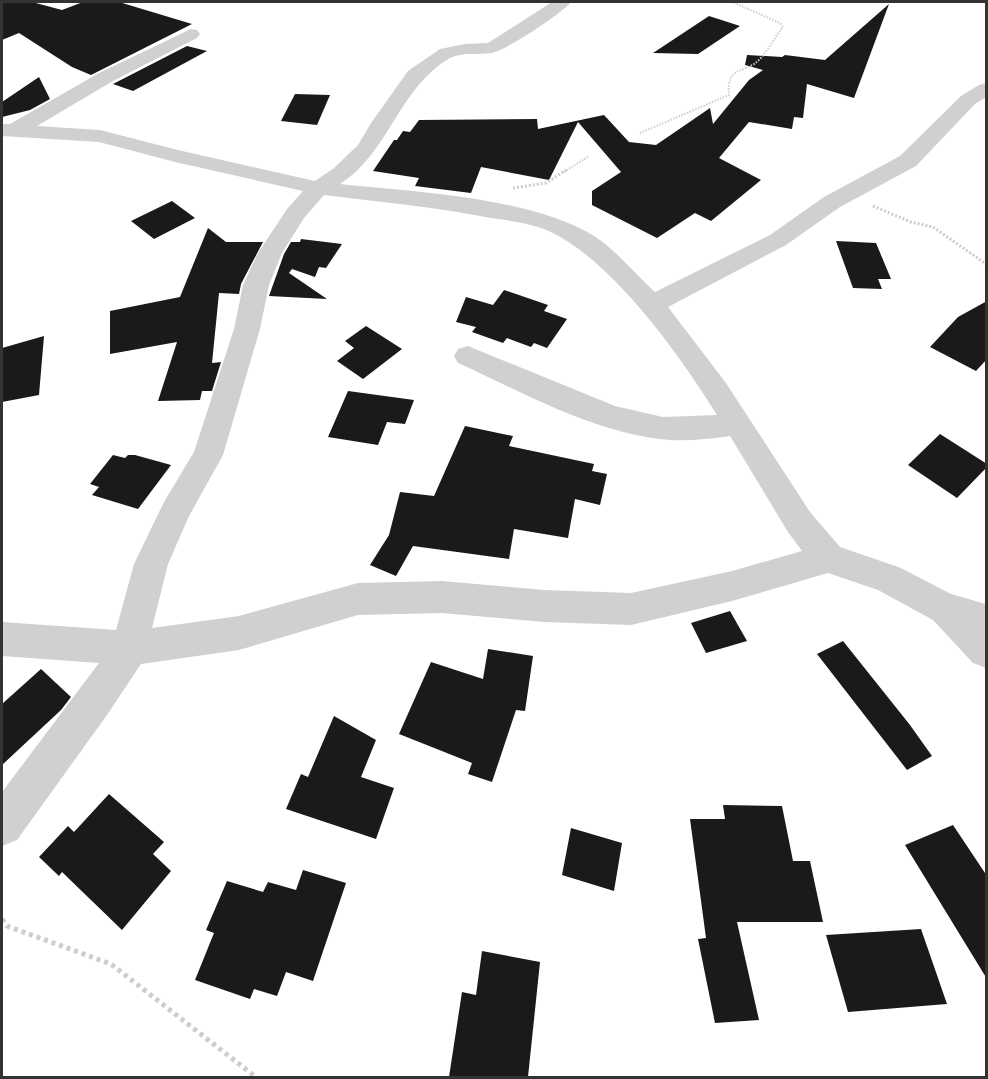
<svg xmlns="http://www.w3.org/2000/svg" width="988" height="1079" font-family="Manrope,sans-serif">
	<rect width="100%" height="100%" fill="#fff"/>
	<path fill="#1a1a1a" d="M 2,2 L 32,2 L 62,10 L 83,2 L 119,2 L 192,24 L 91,75 L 72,67 L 19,33 L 2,40 Z
		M 889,4 L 854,98 L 807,84 L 803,118 L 794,117 L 792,129 L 749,122 L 719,158 L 761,180 L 711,221 L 695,213 L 657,238 L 592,205 L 592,191 L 621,172 L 578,122 L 549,180 L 481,167 L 471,193 L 415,186 L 419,178 L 373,171 L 394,140 L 397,140 L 403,131 L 410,132 L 419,120 L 537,119 L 538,129 L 604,115 L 629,142 L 656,145 L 710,108 L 713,124 L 749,80 L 763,70 L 745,65 L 747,55 L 782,57 L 785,55 L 825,60 Z
		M 709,16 L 740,26 L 698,54 L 653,53 Z
		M 187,46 L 207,51 L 133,91 L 113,84 Z
		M 39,77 L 50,99 L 30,110 L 2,117 L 2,102 Z
		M 295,94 L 330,95 L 317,125 L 281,121 Z
		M 172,201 L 195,218 L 154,239 L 131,221 Z
		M 208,228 L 226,242 L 263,242 L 241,284 L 239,294 L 219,293 L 212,363 L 221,362 L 212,391 L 202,391 L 200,400 L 158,401 L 177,342 L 110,354 L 110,311 L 180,297 Z
		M 301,239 L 342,244 L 326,268 L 319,267 L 315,277 L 292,269 L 289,273 L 327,299 L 269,296 L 284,254 L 291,242 L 300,242 Z
		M 836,241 L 876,243 L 891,279 L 878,279 L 882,289 L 853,288 Z
		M 504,290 L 548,305 L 544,311 L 567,319 L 547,348 L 534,343 L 531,347 L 507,338 L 503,343 L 472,332 L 476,327 L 456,322 L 466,297 L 493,305 Z
		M 987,301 L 987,359 L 976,371 L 930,347 L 958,317 Z
		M 366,326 L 402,349 L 363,379 L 337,361 L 354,348 L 345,341 Z
		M 44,336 L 39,395 L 2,402 L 2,348 Z
		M 348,391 L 414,400 L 405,424 L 387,422 L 378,445 L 328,437 Z
		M 465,426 L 513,436 L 509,446 L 594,464 L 592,471 L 607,474 L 600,505 L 575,499 L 568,538 L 514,529 L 509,559 L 413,546 L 396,576 L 370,565 L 389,535 L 400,492 L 434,496 Z
		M 940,434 L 987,464 L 987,467 L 957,498 L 908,465 Z
		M 113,455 L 125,458 L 128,455 L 135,455 L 171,465 L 138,509 L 92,495 L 99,487 L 90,484 Z
		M 730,611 L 747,641 L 706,653 L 691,623 Z
		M 843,641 L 910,725 L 932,756 L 907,770 L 817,654 Z
		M 488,649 L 533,656 L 525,711 L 516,710 L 492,782 L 468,774 L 472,763 L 399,734 L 431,662 L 483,679 Z
		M 41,669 L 71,697 L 61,710 L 2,765 L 2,704 Z
		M 334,716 L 376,740 L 361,777 L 394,788 L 376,839 L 286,809 L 301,774 L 308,777 Z
		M 109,794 L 164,842 L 153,854 L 171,871 L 122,930 L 62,872 L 59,876 L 39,857 L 68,826 L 74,832 Z
		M 723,805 L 782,806 L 793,861 L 810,861 L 823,922 L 737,922 L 759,1020 L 715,1023 L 698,939 L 706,938 L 690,819 L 725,819 Z
		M 953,825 L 987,876 L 987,979 L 905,845 Z
		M 571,828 L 622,843 L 614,891 L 562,875 Z
		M 303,870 L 346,883 L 313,981 L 286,972 L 277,996 L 254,989 L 250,999 L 195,980 L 214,933 L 206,930 L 227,881 L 263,892 L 268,882 L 296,890 Z
		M 921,929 L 947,1004 L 848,1012 L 826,935 Z
		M 482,951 L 540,962 L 528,1077 L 449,1077 L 462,992 L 476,995 Z"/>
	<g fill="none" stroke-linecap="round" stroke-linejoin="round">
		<path stroke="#cdcdcd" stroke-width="2" stroke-dasharray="1.5 1.5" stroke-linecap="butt" d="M 640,133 L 729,95 C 726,64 745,75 760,59 C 769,49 775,37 783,27 L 780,23 L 732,2
			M 564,172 L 589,156"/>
		<path stroke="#cdcdcd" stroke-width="3" stroke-dasharray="2 2" stroke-linecap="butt" d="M 513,188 L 546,183 L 566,170
			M 873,206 L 911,222 L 933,227 L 986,264"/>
		<path stroke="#cdcdcd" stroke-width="5" stroke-dasharray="4 4" stroke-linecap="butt" d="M 2,919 L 7,926 L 111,964 L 257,1078"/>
		<path fill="#d0d0d0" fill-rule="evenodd" d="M 552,2 L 571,2 C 564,12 504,52 491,53 C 478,55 462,52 450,58 C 399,87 389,153 340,184 C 415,192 531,197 594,236 C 615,249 636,275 655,292 L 770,235 L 824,197 L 900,156 L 961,96 L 979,85 L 986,83 L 986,97 L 975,104 L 916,166 L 840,207 L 786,245 L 668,307 L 726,383 L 810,512 L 840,547 L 901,568 L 951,594 L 986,604 L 986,668 L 973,663 L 933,620 L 878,590 L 828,573 L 732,601 L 631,625 L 544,622 L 442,613 L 358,615 L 239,650 L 141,664 L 107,715 L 17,840 L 2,846 L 2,792 L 99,663 L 2,656 L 2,622 L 116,630 L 134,564 L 164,502 L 194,452 L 234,329 L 243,285 L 258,253 L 287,209 L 303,191 L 175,162 L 99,142 L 2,136 L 2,124 L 10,124 L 99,73 L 191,29 L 197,30 L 200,34 L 197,38 L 113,81 L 37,126 L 100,130 L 178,150 L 315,181 L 334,168 L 358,145 L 371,123 L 408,71 L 440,49 L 465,44 L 488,43 ZM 324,195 C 380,202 436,207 491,218 C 512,221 535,224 553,233 C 615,264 681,357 717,415 L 663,417 L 615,406 L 468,346 L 458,349 L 454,356 L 458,363 C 525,393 595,434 670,440 C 690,441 710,439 730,436 L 788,532 L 802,551 L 732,571 L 631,593 L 544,590 L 442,581 L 358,583 L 239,616 L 152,628 L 168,564 L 189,516 L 223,455 L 260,329 L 269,285 L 282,253 L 304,218 Z"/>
	</g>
	<rect width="988" height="1079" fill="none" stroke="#333333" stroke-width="6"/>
</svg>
